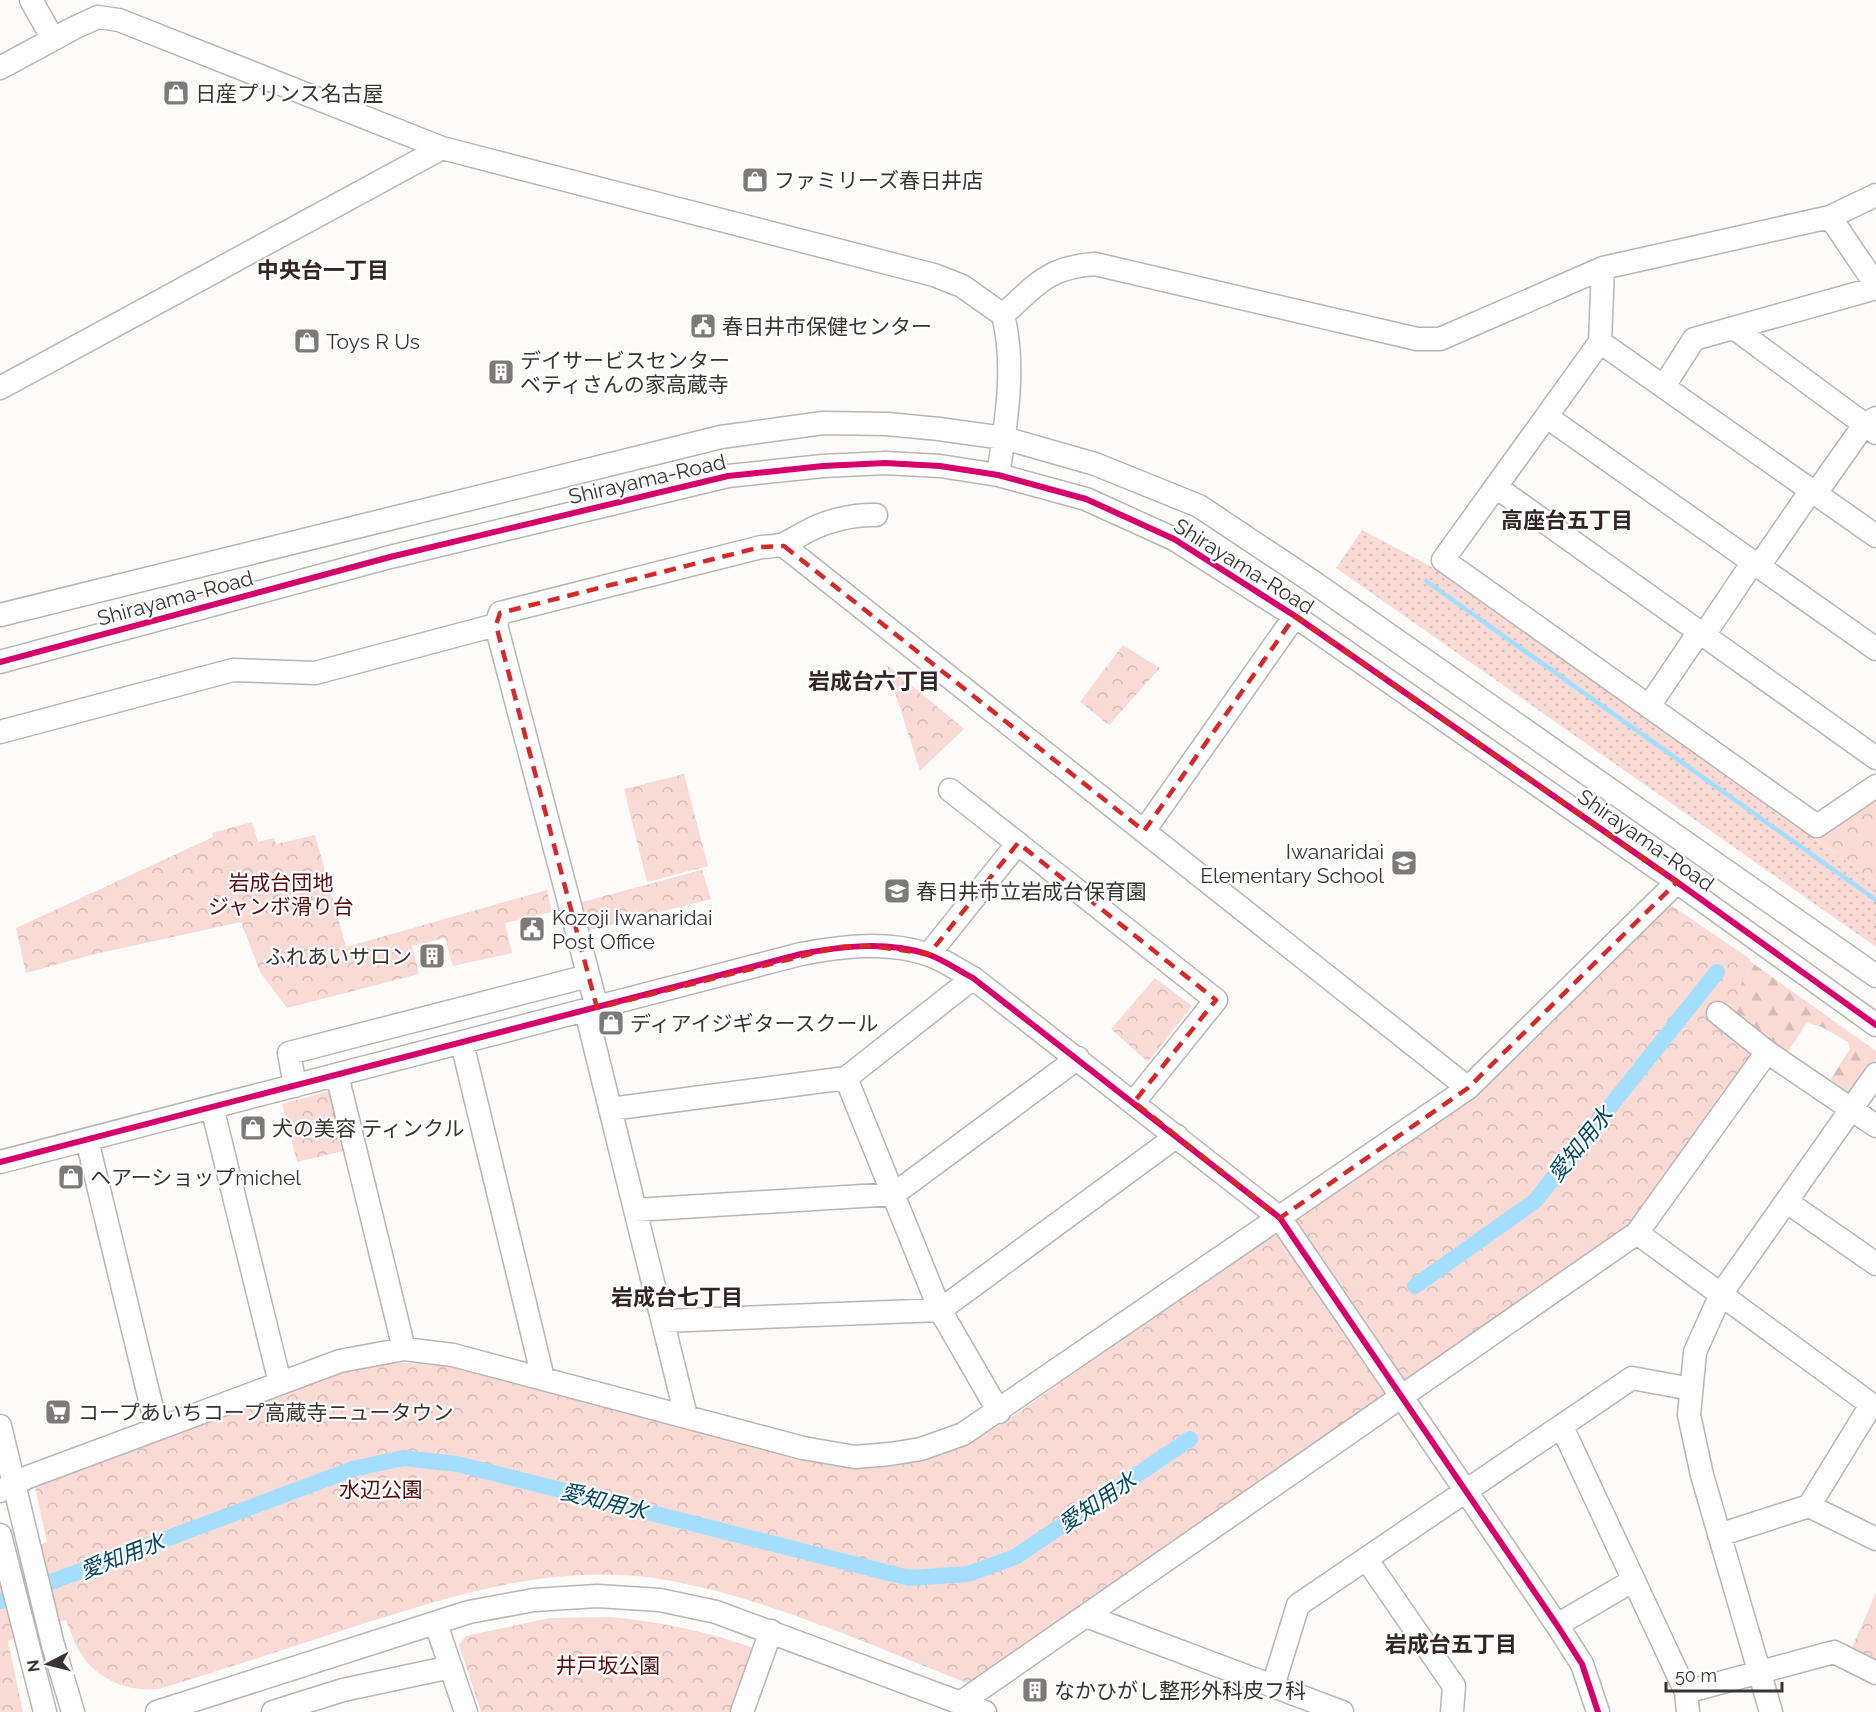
<svg xmlns="http://www.w3.org/2000/svg" width="1876" height="1712" font-family="Raleway,'Noto Sans JP',sans-serif">
	<defs>
		<pattern id="grass-dots" width="8" height="8" patternUnits="userSpaceOnUse" patternTransform="scale(1.5)"><rect width="8" height="8" fill="#f9dad5"/><path d="M2 2h.1M6 6h.1" fill="none" stroke="#d6bcb7" stroke-width="1.8" stroke-linecap="round"/></pattern>
		<pattern id="forest-firs" width="22" height="20" patternUnits="userSpaceOnUse" patternTransform="scale(1.5)"><rect width="22" height="20" fill="#f9dad5"/><path d="M5 1l3.5 6h-7zM16 11l3.5 6h-7z" fill="#d6bcb7"/></pattern>
		<pattern id="park-crowns" width="20" height="18" patternUnits="userSpaceOnUse" patternTransform="scale(1.5)"><rect width="20" height="18" fill="#f9dad5"/><path d="M2 6a3 3 0 1 1 6 0M12 15a3 3 0 1 1 6 0" fill="none" stroke="#d6bcb7"/></pattern>
	</defs>
	<rect width="100%" height="100%" fill="#fcfbfa"/>
	<path fill="url(#grass-dots)" d="M 1362,530 L 1430,566 L 1876,882 L 1876,947 L 1336,568 Z"/>
	<path fill="url(#forest-firs)" d="M 1730,947 L 1876,1051 L 1876,1059 L 1850,1095 L 1829,1086 L 1830,1080 L 1850,1049 L 1848,1042 L 1822,1027 L 1807,1023 L 1787,1053 L 1731,1017 Z"/>
	<path fill="url(#park-crowns)" d="M 1123,645 L 1160,668 L 1109,725 L 1080,702 Z
		M 886,664 L 964,729 L 920,771 Z
		M 684,774 L 708,866 L 647,882 L 624,789 Z
		M 1876,799 L 1876,882 L 1817,840 Z
		M 252,822 L 258,842 L 274,838 L 276,844 L 315,835 L 346,947 L 547,890 L 552,912 L 505,923 L 512,953 L 453,966 L 445,938 L 412,946 L 419,974 L 287,1008 L 260,972 L 241,922 L 95,954 L 26,973 L 16,928 L 213,837 L 212,833 Z
		M 702,870 L 711,899 L 586,931 L 578,903 Z
		M 1668,903 L 1750,959 L 1735,1003 L 1720,1024 L 1756,1052 L 1630,1230 L 975,1686 C 876,1648 776,1601 672,1581 C 561,1560 457,1594 353,1627 C 289,1648 224,1669 159,1689 C 125,1692 93,1678 77,1647 C 72,1638 70,1629 66,1620 L 8,1641 L 23,1712 L 0,1712 L 0,1561 L 47,1542 L 35,1487 L 341,1372 L 393,1362 L 457,1367 L 788,1456 C 829,1464 870,1470 911,1462 C 968,1452 1014,1416 1060,1383 C 1098,1357 1135,1331 1173,1304 L 1174,1300 L 1476,1090 Z
		M 1155,978 L 1192,1006 L 1148,1062 L 1111,1029 Z
		M 333,1090 L 348,1150 L 297,1162 L 282,1104 Z
		M 1876,1593 L 1876,1665 L 1850,1652 Z
		M 611,1617 C 662,1622 709,1632 757,1649 L 733,1712 L 481,1712 L 459,1645 L 466,1636 L 550,1618 Z"/>
	<g fill="none" stroke-linecap="round" stroke-linejoin="round">
		<path stroke="#a4defe" stroke-width="4.5" d="M 1426,581 L 1876,900"/>
		<path stroke="#a4defe" stroke-width="16" d="M 1415,1286 L 1535,1201 L 1717,972
			M 0,1601 L 353,1469 L 403,1458 L 457,1464 L 909,1578 L 968,1574 L 1015,1557 L 1190,1439"/>
		<defs>
			<path id="minor" d="M 31,0 L 53,39
				M 0,68 L 74,28 L 98,17 L 119,20 L 442,148 L 934,275 L 962,286 L 1003,315 C 1016,366 1006,424 998,475
				M 1830,217 L 1876,285
				M 1603,268 L 1600,342 L 1443,560 L 1817,826 L 1876,786
				M 1003,315 C 1036,285 1048,267 1095,264 L 1417,339 L 1440,339 L 1603,268 L 1830,217 L 1876,195
				M 1734,328 L 1876,433
				M 1600,342 L 1876,536
				M 1664,386 L 1694,339 L 1876,288
				M 0,388 L 442,148
				M 1547,417 L 1876,649
				M 1496,487 L 1876,758
				M 1816,493 L 1864,425 L 1876,418
				M 784,546 L 1468,1088
				M 1759,566 L 1812,489
				M 0,615 L 721,437 L 823,423 L 887,424 L 939,429 L 1004,438 L 1095,464 L 1199,506 L 1316,584 L 1876,976
				M 496,625 L 597,1008
				M 1704,635 L 1753,562
				M 0,662 L 390,557 L 728,476 L 823,466 L 885,463 L 940,466 L 998,475 L 1086,499 L 1174,539 L 1295,616 L 1677,882 L 1876,1025
				M 1649,706 L 1699,632
				M 0,732 L 233,670 L 315,673 L 496,625 L 500,613 L 761,547 C 787,546 785,543 806,532 C 825,521 854,514 876,515
				M 950,790 L 1216,1000 L 1134,1102
				M 1144,831 L 1295,616
				M 929,954 L 1018,843
				M 586,1011 L 686,1416
				M 1718,1013 L 1767,1052 L 1876,1126
				M 462,1043 L 543,1378
				M 337,1075 L 404,1349
				M 846,1078 L 940,1310 L 999,1412
				M 295,1086 L 289,1053 L 588,976
				M 212,1107 L 280,1383
				M 610,1109 L 846,1078 L 973,978
				M 87,1140 L 157,1429
				M 0,1162 L 801,954 C 843,946 886,941 927,954 C 943,959 959,971 973,978 L 1280,1218 L 1557,1625 L 1582,1664 L 1598,1712
				M 1787,1202 L 1876,1264
				M 635,1210 L 894,1194 L 1078,1058
				M 1637,1233 L 1876,1408
				M 663,1321 L 940,1310 L 1177,1136
				M 0,1426 L 53,1645 L 73,1712
				M 1562,1427 L 1686,1692 L 1688,1712
				M 0,1491 L 28,1477 L 340,1361 L 404,1349 L 453,1355 L 803,1448 L 855,1457 L 890,1454 L 921,1449 L 963,1434 L 1468,1088 L 1677,882
				M 1809,1506 L 1871,1405
				M 0,1535 L 45,1712
				M 1719,1535 L 1809,1506 L 1876,1539
				M 1367,1560 L 1454,1686 L 1452,1712
				M 1086,1616 L 1342,1712
				M 436,1624 L 466,1712
				M 1557,1625 L 1634,1580
				M 1273,1686 L 1298,1605 L 1632,1378 L 1691,1389
				M 1686,1692 L 1834,1652 L 1876,1673
				M 960,1703 L 1637,1233 L 1767,1052
				M 157,1712 L 469,1612 L 534,1600 L 597,1596 L 660,1600 L 716,1612 L 985,1712
				M 273,1712 L 343,1690 L 451,1667
				M 742,1712 L 771,1631
				M 1771,1712 L 1702,1475 L 1689,1415 L 1695,1352 L 1721,1294 L 1876,1074"/>
		</defs>
		<use href="#minor" stroke="#b8b5b4" stroke-width="25"/>
		<use href="#minor" stroke="#fffefe" stroke-width="22"/>
		<defs>
			<path id="cycleway" d="M 0,662 L 390,557 L 728,476 L 823,466 L 885,463 L 940,466 L 998,475 L 1086,499 L 1174,539 L 1295,616 L 1677,882 L 1876,1025
				M 0,1162 L 801,954 C 843,946 886,941 927,954 C 943,959 959,971 973,978 L 1280,1218 L 1557,1625 L 1582,1664 L 1598,1712"/>
		</defs>
		<use href="#cycleway" stroke="#fff" stroke-width="10"/>
		<use href="#cycleway" stroke="#d6006c" stroke-width="6"/>
	</g>
	<path fill="none" stroke="#d62828" stroke-width="4.5" stroke-dasharray="12 8" stroke-linejoin="round" d="M 784,546 L 1144,831 L 1295,616 L 1677,882 L 1468,1088 L 1280,1218 L 1134,1102 L 1216,1000 L 1018,843 L 929,954 L 872,946 L 838,947 L 597,1008 L 496,625 L 500,613 L 761,547 Z"/>
	<defs>
		<symbol id="shop-square" viewBox="-11 -11 22 22"><rect x="-9" y="-9" width="18" height="18" rx="4" fill="#7d7978" stroke="#fff"/><path d="M-5-2.5h2.3a2.7 3.5 0 0 1 5.4 0H5L5.5 6h-11ZM-1.5-2.5h3a1.5 2.3 0 0 0-3 0Z" fill="#fff"/></symbol>
		<symbol id="civic-square" viewBox="-11 -11 22 22"><rect x="-9" y="-9" width="18" height="18" rx="4" fill="#7d7978" stroke="#fff"/><path d="M-.6-6.5H3V-4.5H.6V-3L4-1V1h2V6H-6V1h2V-1L-.6-3ZM-1.2 2.5V6h2.4V2.5Z" fill="#fff"/></symbol>
		<symbol id="building-square" viewBox="-11 -11 22 22"><rect x="-9" y="-9" width="18" height="18" rx="4" fill="#7d7978" stroke="#fff"/><path d="M-4-6H4V6H1V3H-1V6H-4ZM-2.5-4.3h1.7v1.8h-1.7ZM.8-4.3h1.7v1.8H.8ZM-2.5-1h1.7V.8h-1.7ZM.8-1h1.7V.8H.8Z" fill="#fff"/></symbol>
		<symbol id="school-square" viewBox="-11 -11 22 22"><rect x="-9" y="-9" width="18" height="18" rx="4" fill="#7d7978" stroke="#fff"/><path d="M0-5L7-2L0 1L-7-2ZM-4 1L0 2.5L4 1V4Q0 6-4 4Z" fill="#fff"/></symbol>
		<symbol id="supermarket-square" viewBox="-11 -11 22 22"><rect x="-9" y="-9" width="18" height="18" rx="4" fill="#7d7978" stroke="#fff"/><path d="M-6-5.5h2.5l.6 2H6L4.5 2H-2.5L-4.4-4H-6ZM-1.5 3.2a1.3 1.3 0 1 0 .1 0ZM3 3.2a1.3 1.3 0 1 0 .1 0Z" fill="#fff"/></symbol>
	</defs>
	<g fill-rule="evenodd">
		<use href="#shop-square" x="161" y="78" width="30" height="30"/>
		<use href="#shop-square" x="740" y="165" width="30" height="30"/>
		<use href="#civic-square" x="688" y="311" width="30" height="30"/>
		<use href="#shop-square" x="292" y="326" width="30" height="30"/>
		<use href="#building-square" x="486" y="357" width="30" height="30"/>
		<use href="#school-square" x="1389" y="848" width="30" height="30"/>
		<use href="#school-square" x="882" y="876" width="30" height="30"/>
		<use href="#civic-square" x="517" y="914" width="30" height="30"/>
		<use href="#building-square" x="417" y="941" width="30" height="30"/>
		<use href="#shop-square" x="596" y="1008" width="30" height="30"/>
		<use href="#shop-square" x="238" y="1113" width="30" height="30"/>
		<use href="#shop-square" x="56" y="1162" width="30" height="30"/>
		<use href="#supermarket-square" x="43" y="1397" width="30" height="30"/>
		<use href="#building-square" x="1020" y="1675" width="30" height="30"/>
	</g>
	<g text-anchor="middle" dominant-baseline="central" stroke-width="4.5" stroke-linejoin="round" paint-order="stroke">
		<g font-size="21" fill="#393332" stroke="#fff" text-anchor="start">
			<text x="195" y="93">日産プリンス名古屋</text>
			<text x="774" y="180">ファミリーズ春日井店</text>
			<text x="722" y="326">春日井市保健センター</text>
			<text x="326" y="341">Toys R Us</text>
			<text x="520" y="360">デイサービスセンター<tspan x="520" dy="24">ベティさんの家高蔵寺</tspan></text>
			<text x="1384" y="851" text-anchor="end">Iwanaridai<tspan x="1384" dy="24">Elementary School</tspan></text>
			<text x="916" y="891">春日井市立岩成台保育園</text>
			<text x="552" y="917">Kozoji Iwanaridai<tspan x="552" dy="24">Post Office</tspan></text>
			<text x="412" y="956" text-anchor="end">ふれあいサロン</text>
			<text x="630" y="1023">ディアイジギタースクール</text>
			<text x="272" y="1128">犬の美容 ティンクル</text>
			<text x="90" y="1177">ヘアーショップmichel</text>
			<text x="78" y="1412">コープあいちコープ高蔵寺ニュータウン</text>
			<text x="1054" y="1690">なかひがし整形外科皮フ科</text>
		</g>
		<g font-size="21" fill="#393332" stroke="#fff">
			<text transform="translate(647 479) rotate(-13)">Shirayama-Road</text>
			<text transform="translate(1244 566) rotate(32)">Shirayama-Road</text>
			<text transform="translate(175 598) rotate(-15)">Shirayama-Road</text>
			<text transform="translate(1646 840) rotate(35)">Shirayama-Road</text>
		</g>
		<g font-size="21" fill="#560b0c" stroke="#fff">
			<text x="281" y="882">岩成台団地<tspan x="281" dy="24">ジャンボ滑り台</tspan></text>
			<text x="381" y="1489">水辺公園</text>
			<text x="608" y="1665">井戸坂公園</text>
		</g>
		<g font-size="22" font-weight="bold" fill="#322624" stroke="#fff">
			<text x="323" y="270">中央台一丁目</text>
			<text x="1567" y="520">高座台五丁目</text>
			<text x="874" y="681">岩成台六丁目</text>
			<text x="677" y="1297">岩成台七丁目</text>
			<text x="1451" y="1644">岩成台五丁目</text>
		</g>
		<g font-size="22" font-style="italic" fill="#004764" stroke="#fff">
			<text transform="translate(1580 1144) rotate(-51)">愛知用水</text>
			<text transform="translate(604 1501) rotate(14)">愛知用水</text>
			<text transform="translate(1097 1502) rotate(-34)">愛知用水</text>
			<text transform="translate(122 1556) rotate(-21)">愛知用水</text>
		</g>
	</g>
	<g transform="translate(48 1664) rotate(263)" stroke="#ffffff" stroke-width="4.5" paint-order="stroke">
	<path d="M0-4.5L10 22L0 15L-10 22Z" fill="#393332"/>
	<text y="-9" font-size="16" font-weight="bold" text-anchor="middle" fill="#393332">N</text>
	</g>
	<path d="M1666 1682v9h116v-9" fill="none" stroke="#393332" stroke-width="3"/>
	<text x="1675" y="1682" font-size="18" fill="#393332" stroke="#ffffff" stroke-width="4.5" paint-order="stroke">50 m</text>
</svg>
